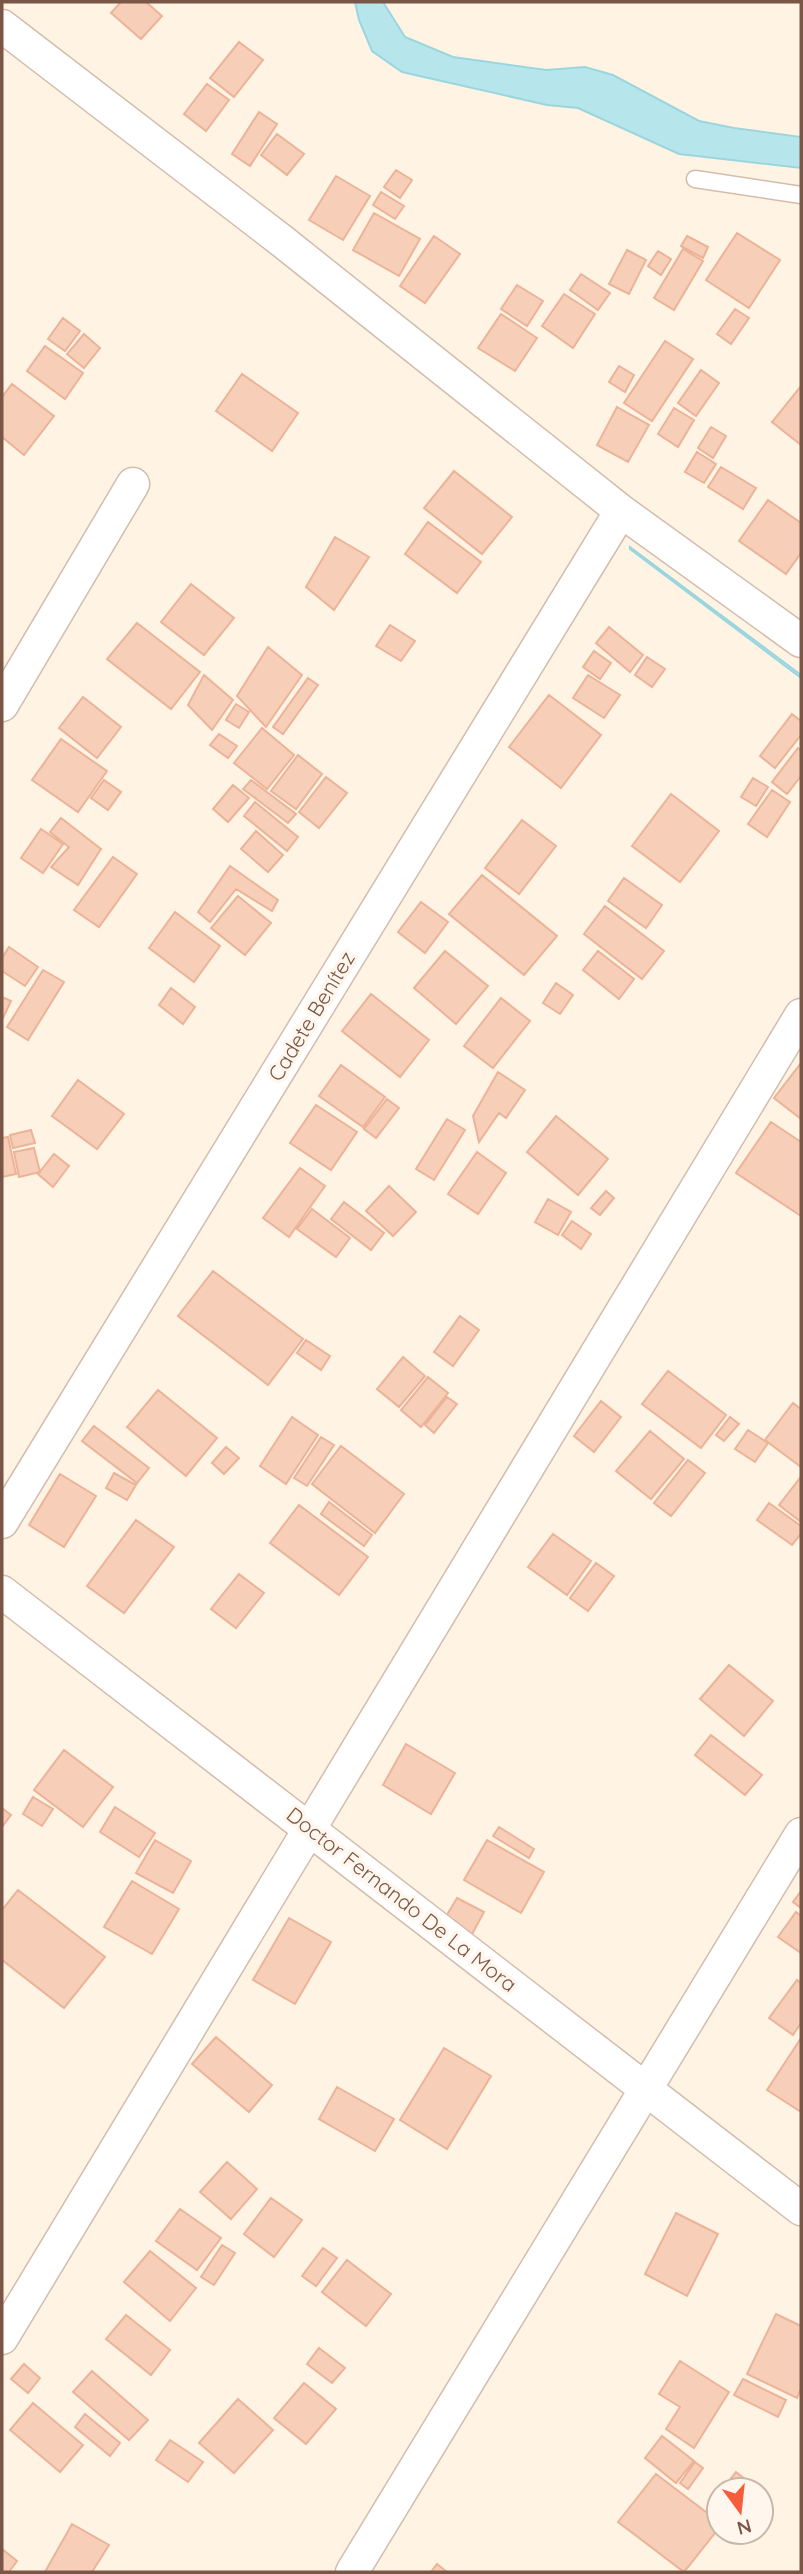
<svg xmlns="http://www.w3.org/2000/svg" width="803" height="2574" font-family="Quicksand,sans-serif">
	<rect width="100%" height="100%" fill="#fff3e4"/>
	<path fill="#b6e6eb" stroke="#9bd6de" stroke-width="2" d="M 355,2 L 383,2 L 405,37 L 453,57 L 546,70 L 585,67 L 613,75 L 699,121 L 734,128 L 801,137 L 801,168 L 679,154 L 578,108 L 547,105 L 402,72 L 372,51 L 359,20 Z
		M 630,547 L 801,675 L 801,678 L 630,549 Z"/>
	<path fill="#f7cfb9" stroke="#ebb397" stroke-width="2" d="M 121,2 L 146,2 L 162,16 L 141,39 L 111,13 Z
		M 239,42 L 263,60 L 234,97 L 210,78 Z
		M 207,84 L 229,100 L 206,131 L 184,114 Z
		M 259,112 L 277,124 L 250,166 L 232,154 Z
		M 277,134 L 304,154 L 287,175 L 261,155 Z
		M 396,170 L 412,180 L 400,198 L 384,187 Z
		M 336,176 L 370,196 L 343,240 L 309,220 Z
		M 381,192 L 404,206 L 395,219 L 373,205 Z
		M 374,213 L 420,239 L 399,276 L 353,250 Z
		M 737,233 L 780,260 L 749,308 L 706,280 Z
		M 434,236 L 460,254 L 425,303 L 400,286 Z
		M 687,236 L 708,247 L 703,258 L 681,246 Z
		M 683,249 L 703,261 L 674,310 L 654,298 Z
		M 627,250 L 646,260 L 629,294 L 609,284 Z
		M 658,251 L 671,259 L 661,275 L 648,266 Z
		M 581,274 L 610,293 L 598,310 L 570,290 Z
		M 517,285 L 543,301 L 527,326 L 501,309 Z
		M 564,294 L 595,314 L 573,348 L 542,326 Z
		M 735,309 L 749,318 L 731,344 L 717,334 Z
		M 501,314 L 537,338 L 515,371 L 478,348 Z
		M 63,318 L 80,331 L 65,351 L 48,339 Z
		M 84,334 L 100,348 L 84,368 L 67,354 Z
		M 665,341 L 693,359 L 652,421 L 624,403 Z
		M 45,346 L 83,373 L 65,399 L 27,371 Z
		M 619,366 L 634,375 L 625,392 L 609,382 Z
		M 701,370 L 719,383 L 696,416 L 678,403 Z
		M 242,374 L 298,413 L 272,451 L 216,411 Z
		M 12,384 L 54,416 L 24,455 L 2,437 L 2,397 Z
		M 801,386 L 801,445 L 772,422 Z
		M 617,407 L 649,425 L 628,462 L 597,445 Z
		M 674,408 L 694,420 L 678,447 L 658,434 Z
		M 711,427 L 726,436 L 713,458 L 698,448 Z
		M 697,452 L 716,464 L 704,483 L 685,472 Z
		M 721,467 L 756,488 L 743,509 L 708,487 Z
		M 454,471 L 512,517 L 482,554 L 424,508 Z
		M 768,500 L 801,523 L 801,553 L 786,574 L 739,541 Z
		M 428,522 L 481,562 L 457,593 L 405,554 Z
		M 335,537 L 369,557 L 334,610 L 306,587 Z
		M 191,584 L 234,618 L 204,655 L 161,622 Z
		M 137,623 L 200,672 L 171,709 L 107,659 Z
		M 390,625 L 415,641 L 401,661 L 376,646 Z
		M 609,627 L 643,655 L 630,672 L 596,643 Z
		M 268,647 L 302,675 L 266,727 L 237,696 Z
		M 594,651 L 611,663 L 600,679 L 583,667 Z
		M 647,657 L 665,669 L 652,687 L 635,675 Z
		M 204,675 L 233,700 L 212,730 L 188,705 Z
		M 588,675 L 620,695 L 604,718 L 573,698 Z
		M 308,678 L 318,685 L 283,734 L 273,727 Z
		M 549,695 L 601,735 L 561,788 L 509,747 Z
		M 83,697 L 121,727 L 97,758 L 59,728 Z
		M 236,704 L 249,712 L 239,728 L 226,720 Z
		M 792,714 L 801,721 L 801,735 L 775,768 L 760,756 Z
		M 262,728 L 294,755 L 267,789 L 234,763 Z
		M 219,734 L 237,746 L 228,758 L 210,745 Z
		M 61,739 L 107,771 L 78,812 L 32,780 Z
		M 798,748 L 801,750 L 801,776 L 787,794 L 772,782 Z
		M 298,755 L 322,774 L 296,809 L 271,791 Z
		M 326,777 L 347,793 L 319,828 L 299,812 Z
		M 753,778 L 768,787 L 756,806 L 741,797 Z
		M 104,780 L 121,792 L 108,810 L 91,798 Z
		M 251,780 L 296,814 L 288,823 L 243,789 Z
		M 233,785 L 249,798 L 228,822 L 213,809 Z
		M 772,790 L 790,802 L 767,837 L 748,824 Z
		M 671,794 L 719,831 L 680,882 L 632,846 Z
		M 255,802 L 298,837 L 287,851 L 244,816 Z
		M 61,818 L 101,849 L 78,885 L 51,867 L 69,847 L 50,832 Z
		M 522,820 L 556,846 L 519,894 L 485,868 Z
		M 41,829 L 63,844 L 43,873 L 21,858 Z
		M 256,831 L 283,855 L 268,872 L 241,849 Z
		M 113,857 L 137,874 L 99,927 L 74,910 Z
		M 230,866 L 278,900 L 272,911 L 236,889 L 210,922 L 198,912 Z
		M 482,875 L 557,936 L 524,975 L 449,914 Z
		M 624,878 L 662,905 L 646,928 L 608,901 Z
		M 238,896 L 271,923 L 245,955 L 211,928 Z
		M 421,902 L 448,922 L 425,953 L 398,932 Z
		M 605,906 L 664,951 L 642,979 L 584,934 Z
		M 175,912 L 220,946 L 194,982 L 149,948 Z
		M 9,947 L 38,967 L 25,986 L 2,971 L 2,958 Z
		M 445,951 L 488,986 L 456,1024 L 414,988 Z
		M 598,951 L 634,979 L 619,999 L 583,970 Z
		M 43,970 L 64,982 L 28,1040 L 7,1027 Z
		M 556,983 L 573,995 L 560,1014 L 543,1003 Z
		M 171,988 L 195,1007 L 183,1024 L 159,1005 Z
		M 371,994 L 429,1040 L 400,1077 L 342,1031 Z
		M 2,997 L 11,1001 L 3,1018 L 2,1017 Z
		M 501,998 L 530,1021 L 493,1068 L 464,1046 Z
		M 801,1063 L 801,1119 L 774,1098 Z
		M 341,1065 L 385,1097 L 363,1127 L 319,1096 Z
		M 498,1072 L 525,1090 L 506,1118 L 499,1113 L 479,1142 L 473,1116 Z
		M 78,1080 L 124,1114 L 97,1149 L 52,1116 Z
		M 387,1099 L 399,1108 L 376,1138 L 364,1129 Z
		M 316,1105 L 357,1132 L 331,1170 L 290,1143 Z
		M 556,1116 L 608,1159 L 578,1195 L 527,1152 Z
		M 447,1119 L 465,1130 L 434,1180 L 416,1169 Z
		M 771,1122 L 801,1142 L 801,1216 L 736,1173 Z
		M 31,1130 L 35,1143 L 13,1148 L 10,1135 Z
		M 8,1137 L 16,1174 L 2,1177 L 2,1138 Z
		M 34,1148 L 40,1172 L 19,1177 L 14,1152 Z
		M 477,1152 L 506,1173 L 478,1214 L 448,1194 Z
		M 54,1154 L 69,1166 L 53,1187 L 38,1174 Z
		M 300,1168 L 325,1186 L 289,1237 L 263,1218 Z
		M 389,1186 L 416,1212 L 393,1236 L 366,1211 Z
		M 606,1191 L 614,1198 L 600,1215 L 591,1208 Z
		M 548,1199 L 571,1212 L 558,1235 L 535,1222 Z
		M 344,1202 L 384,1233 L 371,1250 L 331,1219 Z
		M 312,1209 L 350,1238 L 336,1257 L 297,1229 Z
		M 572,1221 L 591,1234 L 581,1249 L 562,1235 Z
		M 213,1271 L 303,1339 L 268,1385 L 178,1316 Z
		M 460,1316 L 479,1330 L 453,1366 L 434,1352 Z
		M 306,1340 L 330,1356 L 321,1370 L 297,1353 Z
		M 403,1357 L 425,1376 L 399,1407 L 377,1389 Z
		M 668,1371 L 726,1415 L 701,1448 L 642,1404 Z
		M 428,1377 L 448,1393 L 421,1427 L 401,1410 Z
		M 158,1390 L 217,1438 L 186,1476 L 127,1427 Z
		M 447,1397 L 457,1404 L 434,1433 L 425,1425 Z
		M 601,1401 L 621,1417 L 594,1452 L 574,1436 Z
		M 793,1403 L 801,1409 L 801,1467 L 765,1440 Z
		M 292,1417 L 318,1435 L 286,1484 L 260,1466 Z
		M 730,1417 L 739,1424 L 724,1441 L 716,1435 Z
		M 94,1426 L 149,1468 L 137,1483 L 82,1441 Z
		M 748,1430 L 768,1443 L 755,1462 L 735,1449 Z
		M 650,1431 L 684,1459 L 651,1499 L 616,1471 Z
		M 321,1437 L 334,1445 L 307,1486 L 294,1478 Z
		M 341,1446 L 404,1494 L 375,1533 L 312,1484 Z
		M 226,1447 L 239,1458 L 224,1474 L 212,1463 Z
		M 688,1460 L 705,1473 L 671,1516 L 654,1503 Z
		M 114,1473 L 136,1485 L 127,1500 L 106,1488 Z
		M 60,1474 L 96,1496 L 64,1547 L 29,1525 Z
		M 800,1478 L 801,1479 L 801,1522 L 779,1505 Z
		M 329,1502 L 372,1535 L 364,1546 L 321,1514 Z
		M 769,1503 L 801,1526 L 801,1534 L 792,1545 L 757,1520 Z
		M 299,1505 L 368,1557 L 339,1595 L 270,1543 Z
		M 136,1520 L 174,1547 L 124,1613 L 87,1586 Z
		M 553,1534 L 591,1561 L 567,1595 L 528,1567 Z
		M 596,1563 L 614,1576 L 588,1611 L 570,1598 Z
		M 239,1574 L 264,1593 L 236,1628 L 211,1609 Z
		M 729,1665 L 773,1701 L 744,1736 L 700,1699 Z
		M 711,1735 L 762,1775 L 745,1795 L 695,1755 Z
		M 406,1744 L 455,1773 L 431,1814 L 383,1785 Z
		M 64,1750 L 113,1787 L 83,1827 L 34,1790 Z
		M 33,1797 L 53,1809 L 42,1826 L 23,1814 Z
		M 115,1807 L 155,1833 L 139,1857 L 100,1832 Z
		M 2,1808 L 11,1815 L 2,1827 Z
		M 499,1827 L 534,1849 L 529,1858 L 493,1836 Z
		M 155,1840 L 191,1861 L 173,1893 L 136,1873 Z
		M 487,1840 L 544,1872 L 521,1913 L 464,1880 Z
		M 132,1881 L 179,1909 L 152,1954 L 104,1927 Z
		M 18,1890 L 105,1957 L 64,2008 L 2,1960 L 2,1910 Z
		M 801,1891 L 801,1908 L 793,1902 Z
		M 457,1898 L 484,1912 L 471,1936 L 444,1920 Z
		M 796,1912 L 801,1916 L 801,1953 L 778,1937 Z
		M 289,1918 L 331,1942 L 295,2004 L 253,1980 Z
		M 797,1980 L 801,1983 L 801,2023 L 793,2035 L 769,2018 Z
		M 216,2037 L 272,2085 L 249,2112 L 192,2064 Z
		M 801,2038 L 801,2112 L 767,2090 Z
		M 444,2048 L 491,2076 L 447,2149 L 400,2120 Z
		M 337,2087 L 394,2119 L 375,2151 L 319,2119 Z
		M 227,2162 L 257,2189 L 231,2219 L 200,2192 Z
		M 271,2198 L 302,2220 L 274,2257 L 244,2234 Z
		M 180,2209 L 221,2238 L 197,2270 L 156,2241 Z
		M 676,2213 L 718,2234 L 687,2296 L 645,2274 Z
		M 222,2245 L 235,2253 L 214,2285 L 201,2277 Z
		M 323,2248 L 337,2258 L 316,2286 L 302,2276 Z
		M 150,2251 L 196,2288 L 170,2321 L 124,2282 Z
		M 347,2260 L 391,2294 L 366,2326 L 322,2292 Z
		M 776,2314 L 801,2326 L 801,2389 L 797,2398 L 747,2374 Z
		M 126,2315 L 170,2350 L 151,2375 L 106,2339 Z
		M 319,2348 L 345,2368 L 332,2383 L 307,2364 Z
		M 680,2361 L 729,2392 L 694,2448 L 666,2429 L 680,2407 L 659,2394 Z
		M 24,2364 L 40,2378 L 28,2393 L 11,2379 Z
		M 92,2371 L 148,2420 L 129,2440 L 73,2392 Z
		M 743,2379 L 786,2400 L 778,2417 L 734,2395 Z
		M 304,2383 L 336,2409 L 306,2444 L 274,2418 Z
		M 238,2399 L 273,2430 L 234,2473 L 199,2443 Z
		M 33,2403 L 83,2445 L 60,2472 L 10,2430 Z
		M 85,2414 L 120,2443 L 110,2456 L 75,2427 Z
		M 662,2436 L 694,2461 L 676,2483 L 645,2458 Z
		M 170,2440 L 203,2462 L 188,2482 L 156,2460 Z
		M 695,2462 L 703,2468 L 688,2489 L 680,2483 Z
		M 736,2472 L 759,2490 L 722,2490 Z
		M 656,2474 L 719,2522 L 719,2528 L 684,2572 L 618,2522 Z
		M 719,2494 L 719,2513 L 709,2506 Z
		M 72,2524 L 109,2545 L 92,2572 L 45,2572 Z
		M 2,2549 L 17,2561 L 9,2572 L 2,2572 Z
		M 437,2564 L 447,2572 L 431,2572 Z"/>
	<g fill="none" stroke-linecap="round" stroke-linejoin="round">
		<defs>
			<path id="lane" d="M 695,179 L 801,195"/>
			<path id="street" d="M 2,26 L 282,241 L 621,511 L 801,641
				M 2,705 L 133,484
				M 2,1522 L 621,511
				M 2,1592 L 801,2209
				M 2,2338 L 801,1015
				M 352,2572 L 801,1834"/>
		</defs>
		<use href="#lane" stroke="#d4bcac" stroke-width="19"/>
		<use href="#street" stroke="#d4bcac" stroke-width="35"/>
		<use href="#lane" stroke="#fff" stroke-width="16"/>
		<use href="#street" stroke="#fff" stroke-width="32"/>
	</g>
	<g text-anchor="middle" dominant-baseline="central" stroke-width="7" stroke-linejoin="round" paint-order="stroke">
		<g font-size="21" fill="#7a5646" stroke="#fff7ed">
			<text transform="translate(311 1016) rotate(-59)">Cadete Benítez</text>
			<text transform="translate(402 1899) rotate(38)">Doctor Fernando De La Mora</text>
		</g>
	</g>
	<rect width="803" height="2574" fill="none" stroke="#7a5646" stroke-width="7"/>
	<g transform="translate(740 2511) rotate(165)"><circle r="33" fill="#fff7ed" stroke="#cab7aa" stroke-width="2"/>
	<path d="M0-5L12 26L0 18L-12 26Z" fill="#f55d3d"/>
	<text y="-10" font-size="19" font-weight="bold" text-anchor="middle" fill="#7a5646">N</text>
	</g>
</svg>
